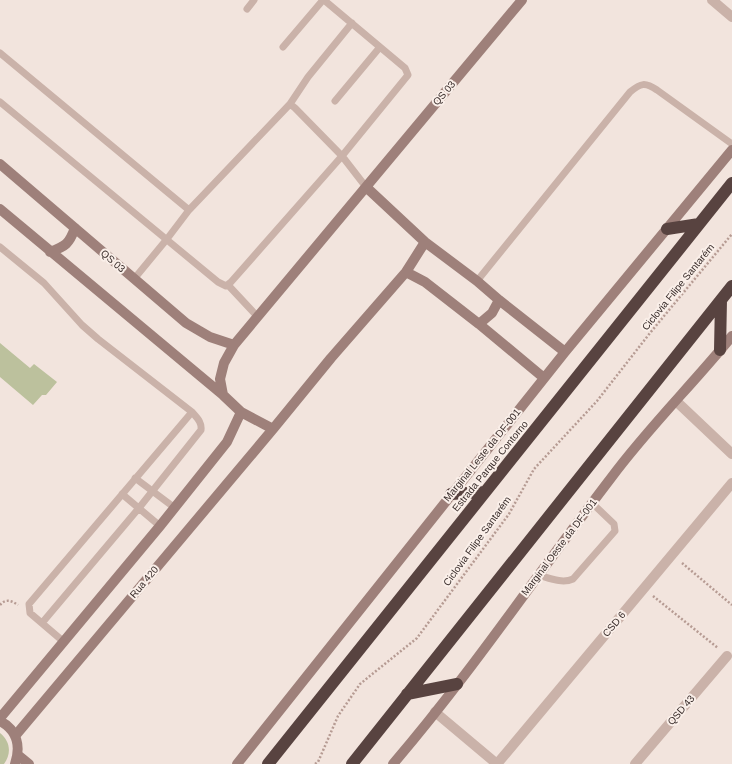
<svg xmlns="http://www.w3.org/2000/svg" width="732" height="764" font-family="Helvetica,sans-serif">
	<rect width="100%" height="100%" fill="#f2e4dd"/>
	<path fill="#bcc19d" d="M 0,343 L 30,368 L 34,364 L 57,382 L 46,395 L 42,395 L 33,405 L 0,377 Z
		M 0,733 C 10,741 12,753 4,764 L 0,764 Z"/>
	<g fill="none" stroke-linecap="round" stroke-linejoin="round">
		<path stroke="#b69b93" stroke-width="2.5" stroke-dasharray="2 2" stroke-linecap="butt" d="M 682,563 L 732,605
			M 653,596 L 718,648
			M 0,605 C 6,598 12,601 18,605
			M 315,764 L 318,762 L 338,716 L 360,684 L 417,638 L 509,514 L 534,469 L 597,401 L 650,333 L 732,234"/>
		<path stroke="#cab2a9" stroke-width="7" d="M 247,9 L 254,0
			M 283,47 L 323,0
			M 0,53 L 189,210
			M 335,101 L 380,47
			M 0,102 L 218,282 L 226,286 L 231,282 L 342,156 L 408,75 L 405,68 L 324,0
			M 290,104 L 295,108 L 342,156 L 366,187
			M 0,247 L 44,283 L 82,325 L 98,339 L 192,412 C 197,418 202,422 201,430 L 139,508 L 42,623
			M 134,279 L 167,239 L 189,210 L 290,104 L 308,77 L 352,23
			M 477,281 L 630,92 C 641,83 645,82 657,90 L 732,144
			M 228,285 L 257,316
			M 135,478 L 175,508
			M 122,494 L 160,526
			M 538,575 C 549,578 562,584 573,579 L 615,531 L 614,524 L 592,503
			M 64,642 L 30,613 L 29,604 L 192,412"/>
		<path stroke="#cab2a9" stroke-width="10" d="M 712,0 L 732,17
			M 676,401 L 732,454
			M 435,712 L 497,764
			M 497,764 L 732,483
			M 635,764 L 727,656"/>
		<path stroke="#9e807a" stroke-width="10" d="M 0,164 L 186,323 L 210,337 L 234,345
			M 366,187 L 425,242 L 477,281 L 499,300 L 565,352
			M 0,209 L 223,395 L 241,412 L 273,429
			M 50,252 C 66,246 69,244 75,228
			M 406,272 L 425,282 L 479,324 L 544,378
			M 479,324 L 492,313 L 499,300
			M 223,395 L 220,379 L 224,363 L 234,345 L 522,0
			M 0,718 L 160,526 L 227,442 L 241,412
			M 0,721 C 17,730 21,746 15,764
			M 15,736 L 273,429 L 331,358 L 406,272 L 425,242
			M 18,755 L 29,764
			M 237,764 L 565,352 L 732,150
			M 393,764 C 471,673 538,573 611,478 C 648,428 693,384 732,336"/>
		<path stroke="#584340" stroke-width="12" d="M 667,229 L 699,224
			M 720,350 L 721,300
			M 451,494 L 484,492
			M 407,694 L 457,684
			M 268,764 L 732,183
			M 352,764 L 732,286"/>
	</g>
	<g text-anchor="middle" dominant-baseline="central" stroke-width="4" stroke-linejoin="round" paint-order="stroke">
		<g font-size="10" fill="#372b29" stroke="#faefe9">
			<text transform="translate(444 93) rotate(-50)">QS 03</text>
			<text transform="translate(113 261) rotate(41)">QS 03</text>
			<text transform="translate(678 287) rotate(-51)">Ciclovia Filipe Santarém</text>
			<text transform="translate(482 455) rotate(-51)">Marginal Leste da DF-001</text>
			<text transform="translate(490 466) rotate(-51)">Estrada Parque Contorno</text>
			<text transform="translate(477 541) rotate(-54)">Ciclovia Filipe Santarém</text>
			<text transform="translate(559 547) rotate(-53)">Marginal Oeste da DF-001</text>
			<text transform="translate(144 582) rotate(-50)">Rua 420</text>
			<text transform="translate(614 624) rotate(-50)">CSD 6</text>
			<text transform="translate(681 710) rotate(-50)">QSD 43</text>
		</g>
	</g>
</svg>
